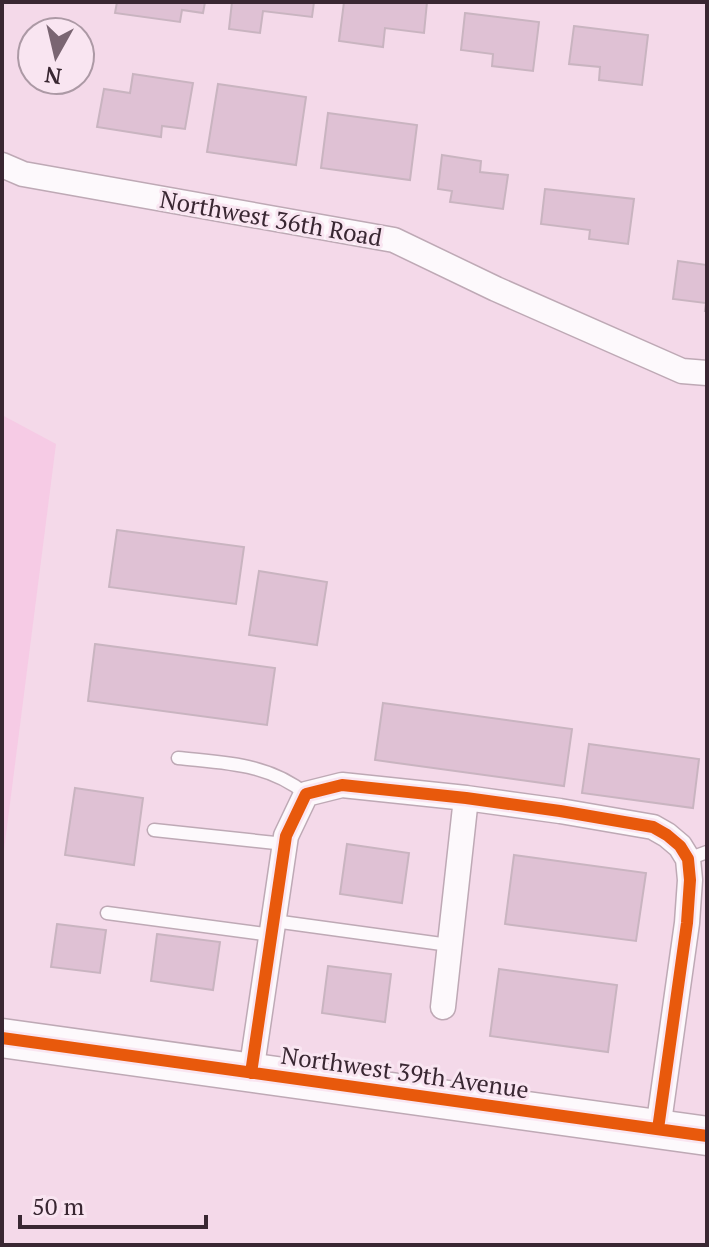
<svg xmlns="http://www.w3.org/2000/svg" width="709" height="1247" font-family="'PT Serif',serif">
	<rect width="100%" height="100%" fill="#f4d9e9"/>
	<path fill="#f6cbe5" d="M 2,415 L 56,444 L 2,866 Z"/>
	<path fill="#dfc1d4" stroke="#c9b4c0" stroke-width="2" d="M 117,2 L 205,2 L 203,13 L 182,10 L 180,22 L 115,13 Z
		M 232,2 L 314,2 L 312,17 L 263,11 L 260,33 L 229,29 Z
		M 344,2 L 427,2 L 424,33 L 385,28 L 383,47 L 339,41 Z
		M 465,13 L 539,22 L 533,71 L 492,66 L 493,54 L 461,50 Z
		M 574,26 L 648,35 L 642,85 L 599,80 L 600,67 L 569,64 Z
		M 133,74 L 193,83 L 185,129 L 162,126 L 161,137 L 97,127 L 104,89 L 130,93 Z
		M 218,84 L 306,97 L 296,165 L 207,152 Z
		M 328,113 L 417,125 L 410,180 L 321,168 Z
		M 442,155 L 481,161 L 480,172 L 508,175 L 503,209 L 450,202 L 452,191 L 438,189 Z
		M 545,189 L 634,199 L 628,244 L 589,239 L 590,230 L 541,224 Z
		M 678,261 L 707,265 L 707,311 L 705,311 L 706,303 L 673,299 Z
		M 117,530 L 244,547 L 236,604 L 109,587 Z
		M 259,571 L 327,582 L 317,645 L 249,635 Z
		M 95,644 L 275,668 L 267,725 L 88,701 Z
		M 383,703 L 572,729 L 564,786 L 375,760 Z
		M 589,744 L 699,759 L 693,808 L 582,793 Z
		M 75,788 L 143,798 L 134,865 L 65,855 Z
		M 347,844 L 409,853 L 402,903 L 340,894 Z
		M 514,855 L 646,873 L 636,941 L 505,924 Z
		M 57,924 L 106,930 L 100,973 L 51,967 Z
		M 157,934 L 220,942 L 213,990 L 151,981 Z
		M 328,966 L 391,974 L 385,1022 L 322,1013 Z
		M 499,969 L 617,985 L 608,1052 L 490,1036 Z"/>
	<g fill="none" stroke-linecap="round" stroke-linejoin="round">
		<defs>
			<path id="service" d="M 178,758 C 224,763 268,763 306,794
				M 154,830 L 285,844
				M 688,859 L 707,852
				M 107,913 L 272,935
				M 274,921 L 449,945"/>
			<path id="minor" d="M 2,165 L 23,174 L 394,240 L 496,289 L 682,371 L 707,373
				M 443,1007 L 466,798
				M 251,1073 L 286,836 L 306,794 L 342,785 L 466,798 L 560,811 L 653,827 L 667,835 L 680,846 L 688,859 L 690,880 L 687,923 L 658,1129"/>
			<path id="primary" d="M 2,1038 L 707,1136"/>
		</defs>
		<use href="#service" stroke="#bea9b5" stroke-width="15"/>
		<use href="#minor" stroke="#bea9b5" stroke-width="27"/>
		<use href="#primary" stroke="#bea9b5" stroke-width="41"/>
		<use href="#service" stroke="#fdf9fc" stroke-width="12"/>
		<use href="#minor" stroke="#fdf9fc" stroke-width="24"/>
		<use href="#primary" stroke="#fdf9fc" stroke-width="38"/>
		<defs>
			<path id="cycleway" d="M 2,1038 L 707,1136
				M 251,1073 L 286,836 L 306,794 L 342,785 L 466,798 L 560,811 L 653,827 L 667,835 L 680,846 L 688,859 L 690,880 L 687,923 L 658,1129"/>
		</defs>
		<use href="#cycleway" stroke="#f9e5f1" stroke-width="17"/>
		<use href="#cycleway" stroke="#e8590c" stroke-width="12"/>
	</g>
	<g text-anchor="middle" dominant-baseline="central" stroke-width="6" stroke-linejoin="round" paint-order="stroke">
		<g font-size="24" fill="#392732" stroke="#f9e5f1">
			<text transform="translate(271 218) rotate(10)">Northwest 36th Road</text>
			<text transform="translate(405 1072) rotate(8)">Northwest 39th Avenue</text>
		</g>
	</g>
	<rect width="709" height="1247" fill="none" stroke="#392732" stroke-width="8"/>
	<g transform="translate(56 56) rotate(188)"><circle r="38" fill="#f9e5f1" stroke="#ac99a5" stroke-width="2"/>
	<path d="M0-6L14 30L0 20L-14 30Z" fill="#7a6572"/>
	<text y="-12" font-size="22" font-weight="bold" text-anchor="middle" fill="#392732">N</text>
	</g>
	<path d="M20 1215v12h186v-12" fill="none" stroke="#392732" stroke-width="4"/>
	<text x="32" y="1215" font-size="24" fill="#392732" stroke="#f9e5f1" stroke-width="6" paint-order="stroke">50 m</text>
</svg>
